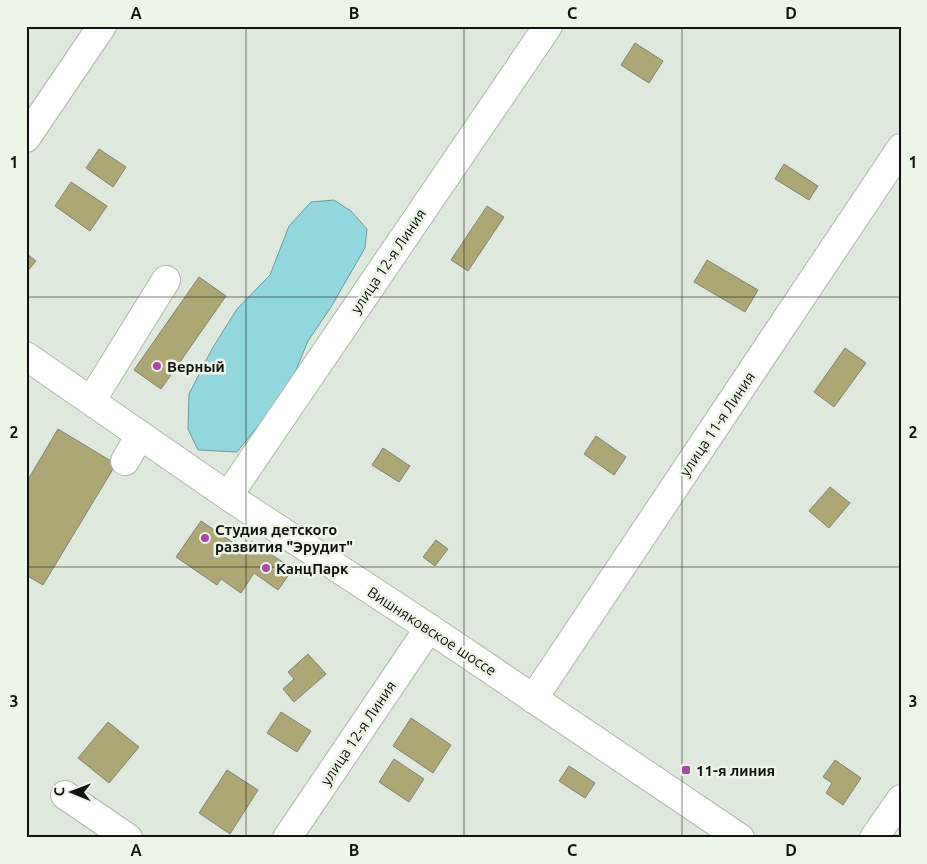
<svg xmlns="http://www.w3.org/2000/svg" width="927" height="864" font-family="Ubuntu,sans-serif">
	<rect width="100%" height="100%" fill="#dfe8dc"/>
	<path fill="#93d7de" stroke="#6b9ca0" d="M 334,200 L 351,211 L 367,229 L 365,248 L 331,307 L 308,341 L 288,389 L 237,452 L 198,450 L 188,429 L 189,394 L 212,349 L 237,309 L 270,275 L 289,226 L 311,202 Z"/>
	<path fill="#ada775" stroke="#848376" d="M 635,43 L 663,61 L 649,83 L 621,65 Z
		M 99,149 L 126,167 L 113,187 L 86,168 Z
		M 784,164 L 818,186 L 809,200 L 775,179 Z
		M 71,182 L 107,206 L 90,231 L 55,206 Z
		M 487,206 L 504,217 L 468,271 L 451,260 Z
		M 26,253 L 36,261 L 26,273 Z
		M 707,260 L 758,290 L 745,312 L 694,282 Z
		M 199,277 L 226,296 L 161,389 L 134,370 Z
		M 845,348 L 866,363 L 834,407 L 814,392 Z
		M 58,429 L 116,464 L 43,585 L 26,575 L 26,483 Z
		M 596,436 L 626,457 L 614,475 L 584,454 Z
		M 383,448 L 410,466 L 399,482 L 372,465 Z
		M 830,487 L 850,503 L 829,528 L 809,511 Z
		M 201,521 L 244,550 L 251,541 L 293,569 L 278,590 L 254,573 L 241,593 L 221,579 L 217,585 L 176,557 Z
		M 436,540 L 448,549 L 435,566 L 423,557 Z
		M 308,654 L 326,674 L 294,702 L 283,689 L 294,679 L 288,672 Z
		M 281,712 L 311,731 L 297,752 L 267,733 Z
		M 411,718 L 451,745 L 433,773 L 393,746 Z
		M 108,722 L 139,747 L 109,783 L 78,758 Z
		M 394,759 L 424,779 L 409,802 L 379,782 Z
		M 835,760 L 861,778 L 843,805 L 826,793 L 832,783 L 823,777 Z
		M 569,766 L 595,783 L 585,798 L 559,781 Z
		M 227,770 L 258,790 L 230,834 L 199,813 Z"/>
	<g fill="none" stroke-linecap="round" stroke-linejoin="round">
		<defs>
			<path id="minor" d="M 26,138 L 102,26
				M 26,356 L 228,496 L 429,628 L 740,838
				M 91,401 L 166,280
				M 125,461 L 140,435
				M 228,496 L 548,26
				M 533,699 L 901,148
				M 65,795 L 128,838
				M 287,838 L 429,628
				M 874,838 L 901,799"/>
		</defs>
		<use href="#minor" stroke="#afb7ab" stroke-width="30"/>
		<use href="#minor" stroke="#fff" stroke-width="28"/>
	</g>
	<path fill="none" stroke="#0f120e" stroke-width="1" stroke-opacity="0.55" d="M 246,26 L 246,838M 464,26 L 464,838M 682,26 L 682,838M 26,297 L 901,297M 26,567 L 901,567"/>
	<g fill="#aa46ac" stroke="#edf5e9" stroke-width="2">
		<circle cx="157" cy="366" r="5"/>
		<circle cx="205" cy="538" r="5"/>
		<circle cx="266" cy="568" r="5"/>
		<rect x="681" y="765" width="10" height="10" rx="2.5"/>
	</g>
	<g text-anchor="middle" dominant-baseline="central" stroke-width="5" stroke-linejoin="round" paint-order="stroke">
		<g font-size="15" fill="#0f120e" stroke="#edf5e9">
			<text transform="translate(388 261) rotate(-56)">улица 12-я Линия</text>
			<text transform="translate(717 424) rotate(-56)">улица 11-я Линия</text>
			<text transform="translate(432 631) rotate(33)">Вишняковское шоссе</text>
			<text transform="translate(358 733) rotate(-56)">улица 12-я Линия</text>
		</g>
		<g font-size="15" font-weight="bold" fill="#0f120e" stroke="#edf5e9" text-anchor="start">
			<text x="167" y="366">Верный</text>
			<text x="215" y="529">Студия детского<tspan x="215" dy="17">развития "Эрудит"</tspan></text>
			<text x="276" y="568">КанцПарк</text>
			<text x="696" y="770">11-я линия</text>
		</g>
	</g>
	<rect width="927" height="864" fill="none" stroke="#edf5e9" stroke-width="55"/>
	<g transform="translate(72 792) rotate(271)" stroke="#edf5e9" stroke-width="4" paint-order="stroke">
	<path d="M0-4L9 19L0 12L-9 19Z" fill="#0f120e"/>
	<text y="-8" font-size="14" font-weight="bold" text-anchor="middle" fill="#0f120e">С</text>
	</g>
	<rect x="28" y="28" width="872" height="808" fill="none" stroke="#0f120e" stroke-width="2"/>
	<g font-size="16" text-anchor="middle" font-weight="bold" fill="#0f120e">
		<text x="136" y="19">A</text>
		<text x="354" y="19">B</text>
		<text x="572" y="19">C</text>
		<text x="791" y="19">D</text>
		<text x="14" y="168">1</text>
		<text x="913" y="168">1</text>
		<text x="14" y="438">2</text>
		<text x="913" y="438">2</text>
		<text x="14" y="707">3</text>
		<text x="913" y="707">3</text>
		<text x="136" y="856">A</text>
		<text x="354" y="856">B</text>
		<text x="572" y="856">C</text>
		<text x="791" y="856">D</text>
	</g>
</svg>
